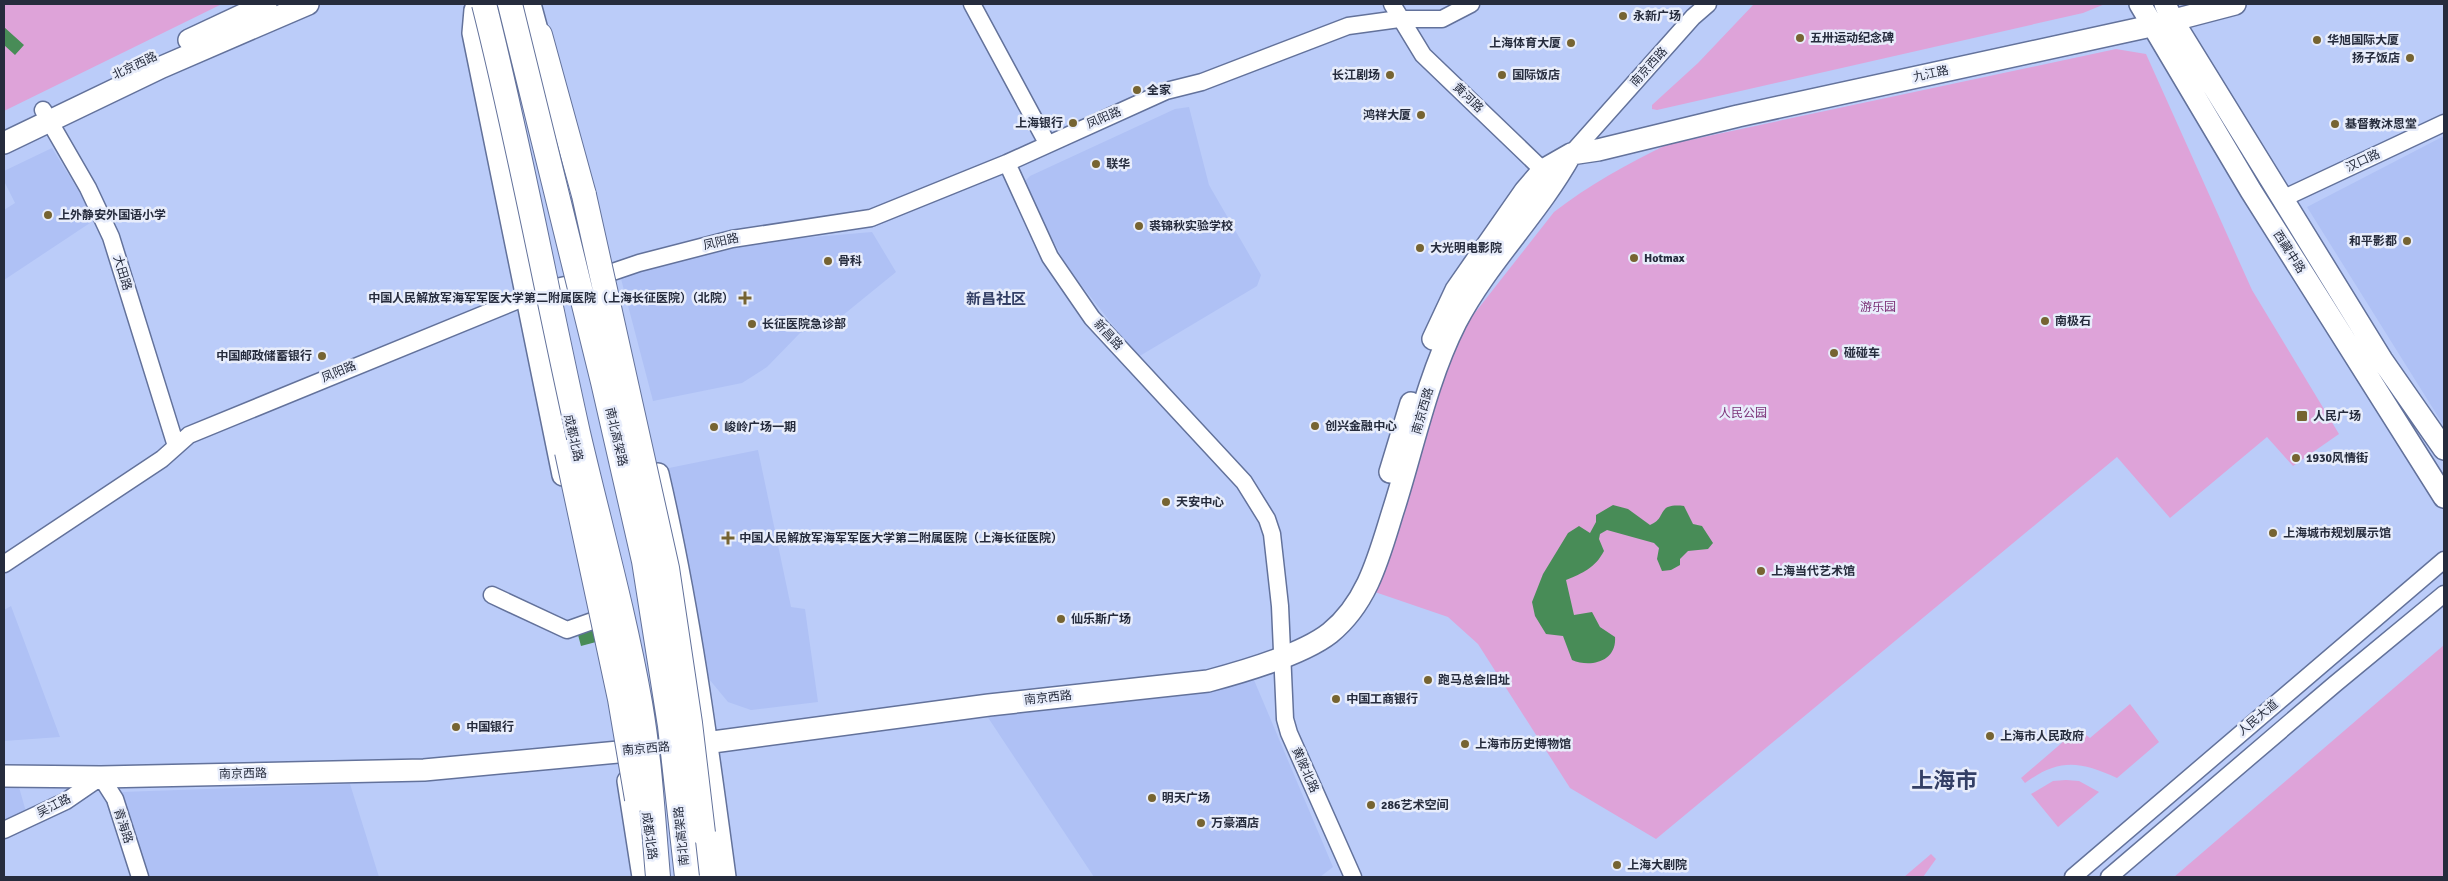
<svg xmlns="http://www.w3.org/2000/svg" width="2448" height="881" font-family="Signika,'Noto Sans SC',sans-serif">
	<rect width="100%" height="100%" fill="#bbccf9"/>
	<path fill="#afc1f5" d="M 1189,107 L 1209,185 L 1261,275 L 1257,286 L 1138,357 L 1067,267 L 1023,183 L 1030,176 L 1175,109 Z
		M 2444,136 L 2444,426 L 2307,207 Z
		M 52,148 L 96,219 L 4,280 L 4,210 L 15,203 L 4,181 L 4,171 Z
		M 872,232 L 896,272 L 837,320 L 800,333 L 767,367 L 742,383 L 653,401 L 620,275 L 767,241 Z
		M 758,450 L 791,607 L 805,609 L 818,702 L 751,710 L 728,702 L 709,679 L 664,469 Z
		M 11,606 L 60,737 L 4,741 L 4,610 Z
		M 1254,680 L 1333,867 L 1320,877 L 1094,877 L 985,713 L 1210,692 Z
		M 350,784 L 379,877 L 149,877 L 122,792 Z
		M 19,787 L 26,812 L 4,821 L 4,788 Z"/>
	<path fill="#dea3d9" d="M 4,4 L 222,4 L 4,111 Z
		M 1754,4 L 2105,4 L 2083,13 L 1657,110 L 1652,109 L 1652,105 L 1698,63 Z
		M 2116,49 L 2146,54 L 2252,290 L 2339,434 L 2293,466 L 2267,437 L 2170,518 L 2117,457 L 1656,839 L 1570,788 L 1478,644 L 1448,617 L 1372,591 L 1438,387 L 1470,319 L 1554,212 C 1589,185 1627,164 1666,145 Z
		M 2444,645 L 2444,877 L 2174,877 Z
		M 2130,704 L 2159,742 L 2117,778 C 2080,761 2059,758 2025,783 L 2021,778 L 2078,729 L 2090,738 Z
		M 2066,780 L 2079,781 L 2099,792 L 2058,827 L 2031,794 L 2053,781 Z
		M 1931,854 L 1936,859 L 1923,877 L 1904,877 Z"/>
	<path fill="#488c57" d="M 4,27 L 24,45 L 15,55 L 4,45 Z
		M 1613,505 L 1628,509 L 1650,525 C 1668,518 1655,503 1684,506 L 1693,524 L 1702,526 L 1713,543 L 1708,549 L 1688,551 L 1680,559 L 1680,565 L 1671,570 L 1662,571 L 1657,559 L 1659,548 L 1654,543 L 1607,530 L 1600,534 L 1599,539 L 1604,551 C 1595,568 1583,573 1566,580 L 1574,615 L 1592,612 L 1600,627 L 1615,637 C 1617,662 1590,668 1572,660 L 1563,636 L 1546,634 L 1535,616 L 1532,602 L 1543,574 L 1568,533 L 1579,526 L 1590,533 L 1596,522 L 1596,515 Z
		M 592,627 L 596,642 L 581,646 L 577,631 Z"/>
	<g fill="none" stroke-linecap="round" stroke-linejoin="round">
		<defs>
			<path id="minor" d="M 972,4 L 1047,143
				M 1392,4 L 1423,55 L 1550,177
				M 43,110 L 88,188 L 111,237 L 176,446
				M 1571,154 L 1693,17 L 1708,4
				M 1007,163 L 1050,257 L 1092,318 L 1244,482 L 1267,519 L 1272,534 L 1280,606 L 1285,719 L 1289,733 L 1353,877
				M 2282,199 L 2444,123
				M 4,564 L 162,459 L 189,435 L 543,290 L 592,279 L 639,263 L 732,239 L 871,218 L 1007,163 L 1166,91 L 1202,82 L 1348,26 L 1399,19 L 1442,19 L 1471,4
				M 492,595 L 567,630 L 598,619
				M 4,830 L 66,801 L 101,777 L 115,799 L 140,877
				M 2073,877 L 2444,560
				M 2109,877 L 2335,684 L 2444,594"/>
			<path id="major" d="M 530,4 L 543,52
				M 2140,4 L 2251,191 L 2444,497
				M 2165,4 L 2173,21 L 2382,360 L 2444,449
				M 475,10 L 473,33 L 563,475
				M 189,40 L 266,4
				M 4,143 L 162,67 L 308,4
				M 1433,339 L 1456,290 L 1525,191 L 1543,170 L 1571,154 L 1598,150 L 1738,116 L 2151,26 L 2235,4
				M 1390,472 L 1411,403
				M 658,474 C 689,607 707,742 725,877
				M 4,776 L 101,777 L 424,770 L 683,746 L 989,705 L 1208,681 C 1242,672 1302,655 1330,633 C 1368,602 1379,556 1393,511 C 1413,449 1426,381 1456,322 C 1488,261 1538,214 1571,154
				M 628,781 L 643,877"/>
			<path id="highway" d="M 540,35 L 584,195
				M 703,833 L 709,877"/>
		</defs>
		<use href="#minor" stroke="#63729b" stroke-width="19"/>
		<use href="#major" stroke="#63729b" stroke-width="24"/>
		<use href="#highway" stroke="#63729b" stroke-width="26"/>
		<use href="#minor" stroke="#fff" stroke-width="16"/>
		<use href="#major" stroke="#fff" stroke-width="21"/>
		<use href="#highway" stroke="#fff" stroke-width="24"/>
		<defs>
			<path id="highway-bridge" d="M 484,4 C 520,146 546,290 578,433 C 599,523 624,612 640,703 C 650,761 653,819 658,877
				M 510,4 L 603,382 L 644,561 L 670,726 L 687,877
				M 584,195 L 667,568 L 690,723 L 703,833
				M 567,452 L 620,699 L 637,799"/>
		</defs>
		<use href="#highway-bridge" stroke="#63729b" stroke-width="26" stroke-linecap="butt"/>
		<use href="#highway-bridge" stroke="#fff" stroke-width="24"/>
	</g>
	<g fill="#766432" stroke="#e8edfb" stroke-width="2">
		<circle cx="1623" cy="16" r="5"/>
		<circle cx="1800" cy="38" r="5"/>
		<circle cx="2317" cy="40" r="5"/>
		<circle cx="1571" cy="43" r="5"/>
		<circle cx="2410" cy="58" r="5"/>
		<circle cx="1390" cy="75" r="5"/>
		<circle cx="1502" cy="75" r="5"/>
		<circle cx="1137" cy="90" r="5"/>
		<circle cx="1421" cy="115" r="5"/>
		<circle cx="1073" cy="123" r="5"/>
		<circle cx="2335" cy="124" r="5"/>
		<circle cx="1096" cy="164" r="5"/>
		<circle cx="48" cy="215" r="5"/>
		<circle cx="1139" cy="226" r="5"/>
		<circle cx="2407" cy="241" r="5"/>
		<circle cx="1420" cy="248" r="5"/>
		<circle cx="1634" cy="258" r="5"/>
		<circle cx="828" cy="261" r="5"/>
		<path d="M742.5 290.5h5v5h5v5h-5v5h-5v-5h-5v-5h5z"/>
		<circle cx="2045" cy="321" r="5"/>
		<circle cx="752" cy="324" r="5"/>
		<circle cx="1834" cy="353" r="5"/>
		<circle cx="322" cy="356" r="5"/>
		<rect x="2296" y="410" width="12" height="12" rx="2.5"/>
		<circle cx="1315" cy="426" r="5"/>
		<circle cx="714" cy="427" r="5"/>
		<circle cx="2296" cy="458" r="5"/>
		<circle cx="1166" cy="502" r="5"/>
		<circle cx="2273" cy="533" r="5"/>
		<path d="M725.5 530.5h5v5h5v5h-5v5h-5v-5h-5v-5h5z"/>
		<circle cx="1761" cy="571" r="5"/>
		<circle cx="1061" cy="619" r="5"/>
		<circle cx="1428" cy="680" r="5"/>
		<circle cx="1336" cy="699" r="5"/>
		<circle cx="456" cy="727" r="5"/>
		<circle cx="1990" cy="736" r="5"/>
		<circle cx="1465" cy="744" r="5"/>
		<circle cx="1152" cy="798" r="5"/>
		<circle cx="1371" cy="805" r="5"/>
		<circle cx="1201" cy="823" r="5"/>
		<circle cx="1617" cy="865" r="5"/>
	</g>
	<g text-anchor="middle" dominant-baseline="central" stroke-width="5" stroke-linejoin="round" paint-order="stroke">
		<g font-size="12" font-weight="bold" fill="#262c3d" stroke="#e8edfb" text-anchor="start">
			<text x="1633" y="16">永新广场</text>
			<text x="1810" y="38">五卅运动纪念碑</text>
			<text x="2327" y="40">华旭国际大厦</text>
			<text x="1561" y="43" text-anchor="end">上海体育大厦</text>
			<text x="2400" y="58" text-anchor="end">扬子饭店</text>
			<text x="1380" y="75" text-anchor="end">长江剧场</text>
			<text x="1512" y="75">国际饭店</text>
			<text x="1147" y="90">全家</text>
			<text x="1411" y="115" text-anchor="end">鸿祥大厦</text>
			<text x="1063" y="123" text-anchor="end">上海银行</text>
			<text x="2345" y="124">基督教沐恩堂</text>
			<text x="1106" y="164">联华</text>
			<text x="58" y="215">上外静安外国语小学</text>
			<text x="1149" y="226">裘锦秋实验学校</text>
			<text x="2397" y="241" text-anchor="end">和平影都</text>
			<text x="1430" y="248">大光明电影院</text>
			<text x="1644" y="258">Hotmax</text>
			<text x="838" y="261">骨科</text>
			<text x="734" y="298" text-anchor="end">中国人民解放军海军军医大学第二附属医院（上海长征医院）（北院）</text>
			<text x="2055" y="321">南极石</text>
			<text x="762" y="324">长征医院急诊部</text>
			<text x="1844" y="353">碰碰车</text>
			<text x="312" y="356" text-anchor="end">中国邮政储蓄银行</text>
			<text x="2313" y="416">人民广场</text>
			<text x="1325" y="426">创兴金融中心</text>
			<text x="724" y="427">峻岭广场一期</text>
			<text x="2306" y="458">1930风情街</text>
			<text x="1176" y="502">天安中心</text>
			<text x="2283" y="533">上海城市规划展示馆</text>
			<text x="739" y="538">中国人民解放军海军军医大学第二附属医院（上海长征医院）</text>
			<text x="1771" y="571">上海当代艺术馆</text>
			<text x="1071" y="619">仙乐斯广场</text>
			<text x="1438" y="680">跑马总会旧址</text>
			<text x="1346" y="699">中国工商银行</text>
			<text x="466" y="727">中国银行</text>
			<text x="2000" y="736">上海市人民政府</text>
			<text x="1475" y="744">上海市历史博物馆</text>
			<text x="1162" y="798">明天广场</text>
			<text x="1381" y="805">286艺术空间</text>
			<text x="1211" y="823">万豪酒店</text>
			<text x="1627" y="865">上海大剧院</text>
		</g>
		<g font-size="12" fill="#262c3d" stroke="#e8edfb">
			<text transform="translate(135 66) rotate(-25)">北京西路</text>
			<text transform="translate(1649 67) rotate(-48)">南京西路</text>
			<text transform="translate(1931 74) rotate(-12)">九江路</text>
			<text transform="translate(1468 98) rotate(44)">黄河路</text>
			<text transform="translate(1104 118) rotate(-23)">凤阳路</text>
			<text transform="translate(2363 161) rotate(-25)">汉口路</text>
			<text transform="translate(721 242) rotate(-13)">凤阳路</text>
			<text transform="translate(2289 252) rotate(57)">西藏中路</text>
			<text transform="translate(122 273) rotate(73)">大田路</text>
			<text transform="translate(1108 335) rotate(47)">新昌路</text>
			<text transform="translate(339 372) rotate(-22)">凤阳路</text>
			<text transform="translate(1423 411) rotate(-74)">南京西路</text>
			<text transform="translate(616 437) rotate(77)">南北高架路</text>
			<text transform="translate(573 438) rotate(77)">成都北路</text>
			<text transform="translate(1048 698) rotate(-6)">南京西路</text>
			<text transform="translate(2258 718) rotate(-40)">人民大道</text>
			<text transform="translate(646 749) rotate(-5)">南京西路</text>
			<text transform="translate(1305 770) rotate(66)">黄陂北路</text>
			<text transform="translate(243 774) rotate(-1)">南京西路</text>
			<text transform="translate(54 806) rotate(-27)">吴江路</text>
			<text transform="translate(123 826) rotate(72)">青海路</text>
			<text transform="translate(649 836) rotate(82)">成都北路</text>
			<text transform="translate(682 836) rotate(-96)">南北高架路</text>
		</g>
		<g font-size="12" fill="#7b3177" stroke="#e8edfb">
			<text x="1878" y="307">游乐园</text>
			<text x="1743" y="413">人民公园</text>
		</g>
		<g font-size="15" font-weight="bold" fill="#333f65" stroke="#e8edfb">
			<text x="996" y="299">新昌社区</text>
		</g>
		<g font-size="22" font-weight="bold" fill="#333f65" stroke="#e8edfb">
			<text x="1944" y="780">上海市</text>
		</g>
	</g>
	<rect width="2448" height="881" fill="none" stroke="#262c3d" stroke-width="10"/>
</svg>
